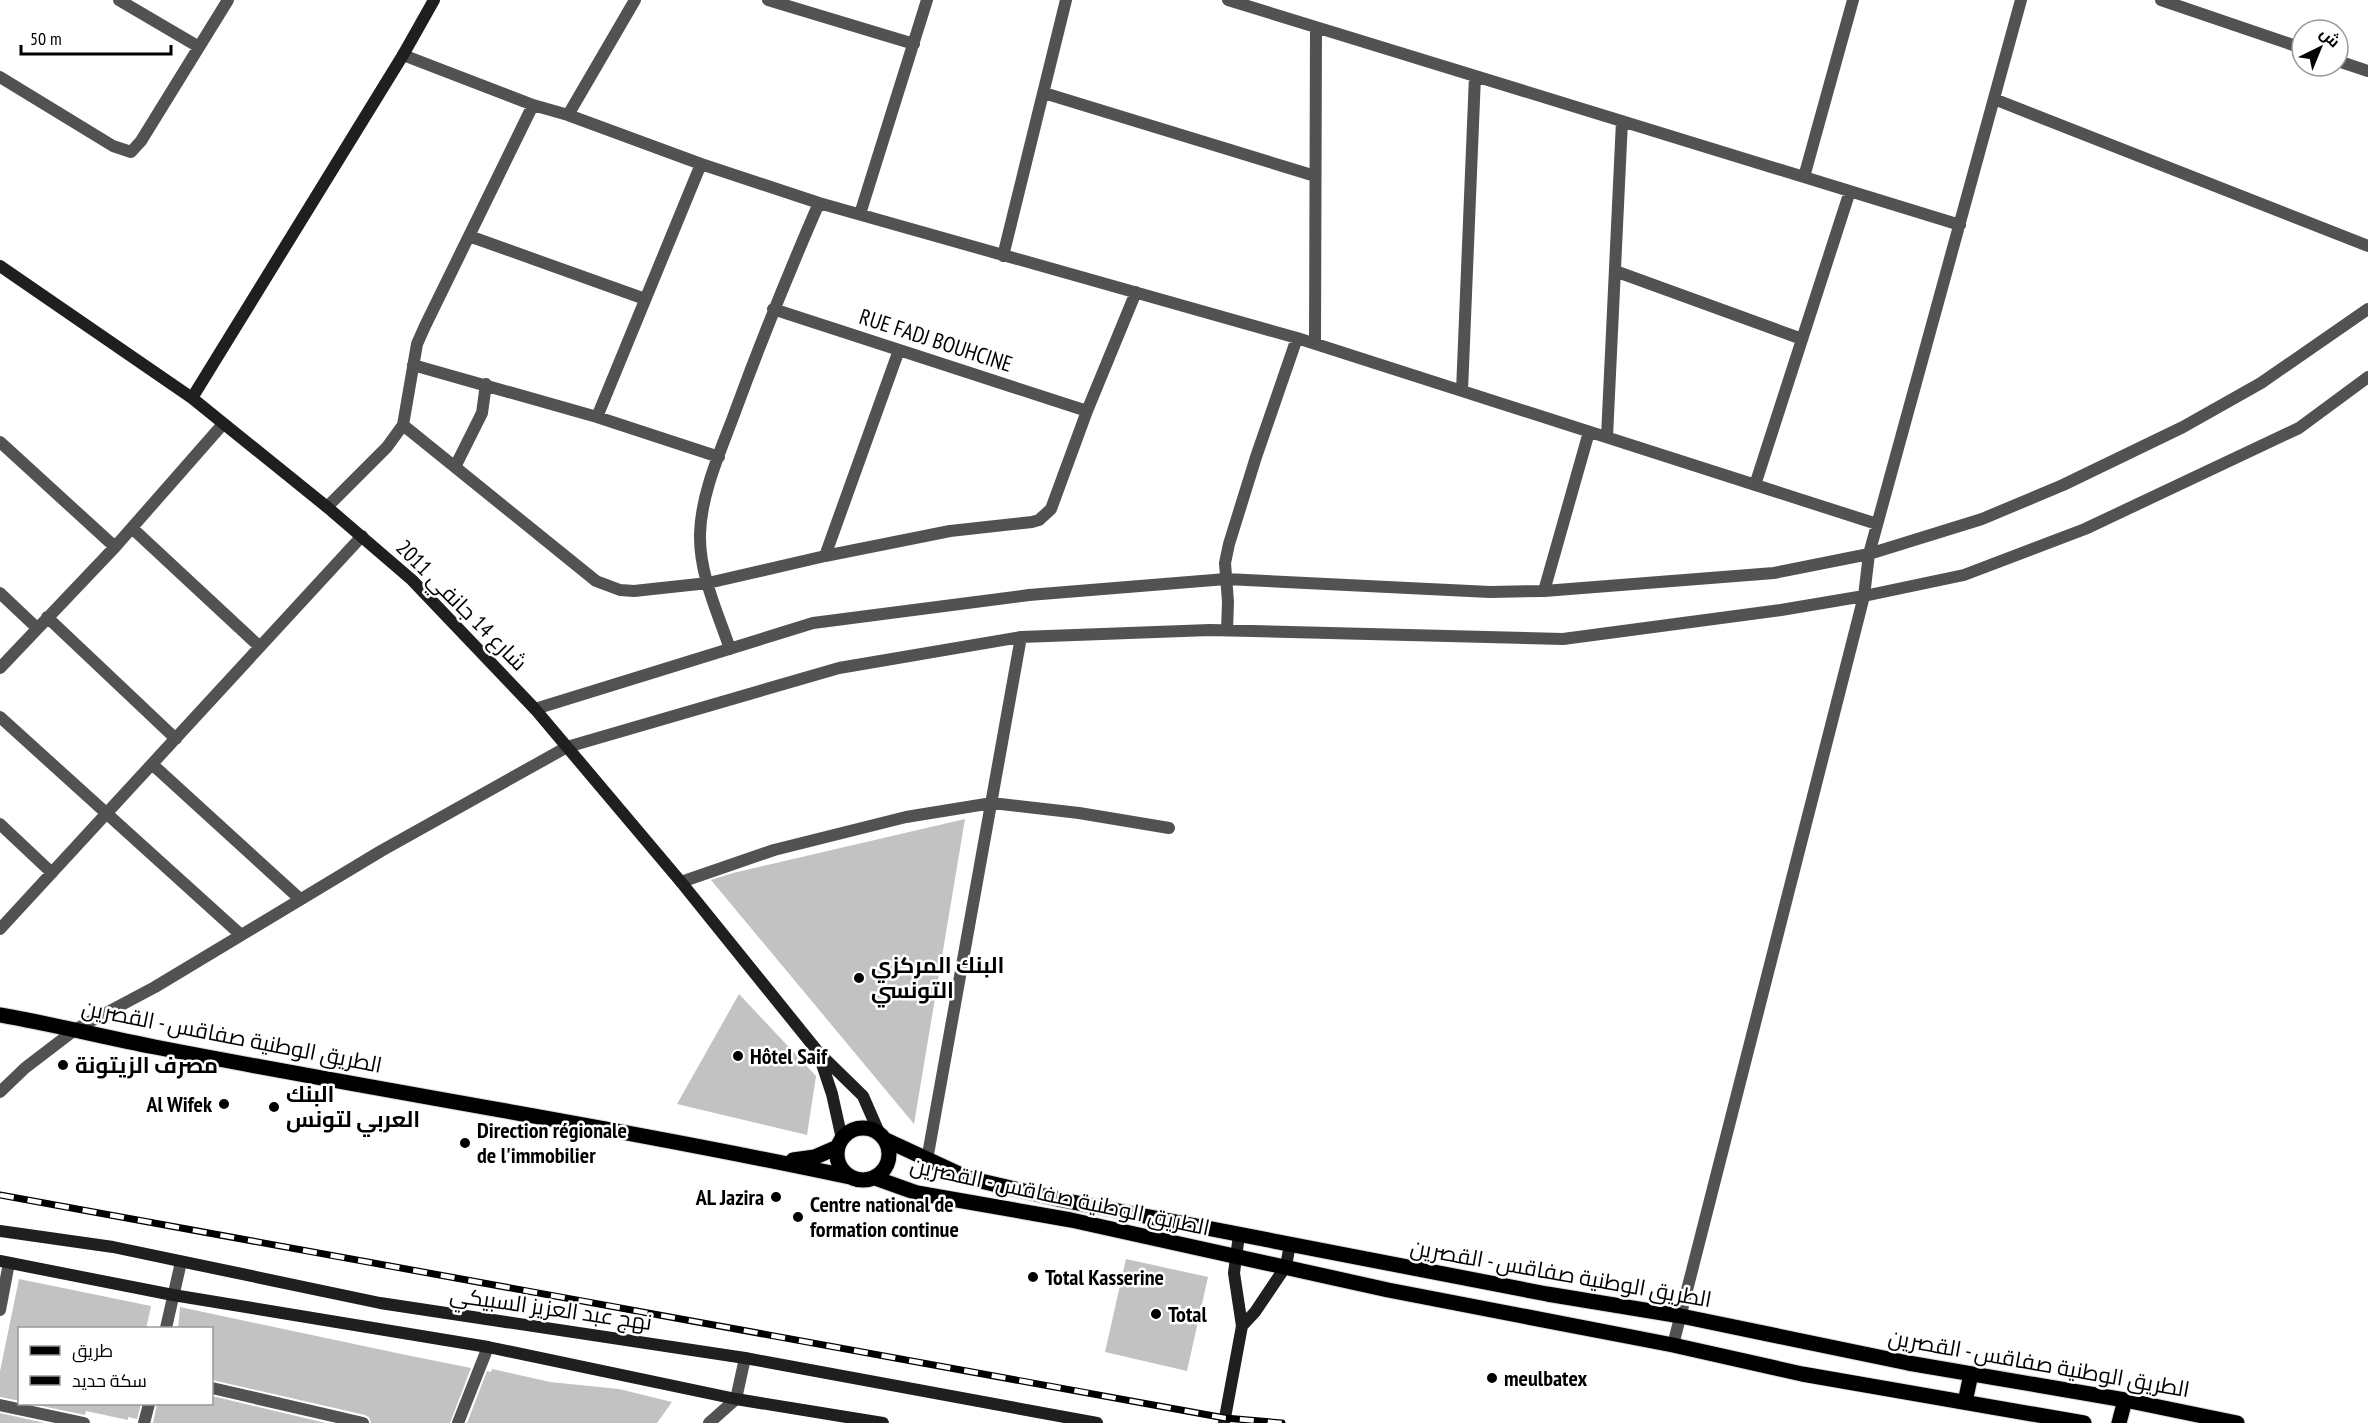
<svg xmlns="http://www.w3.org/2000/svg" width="2368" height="1423" font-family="'PT Sans Narrow',Cairo,sans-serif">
	<rect width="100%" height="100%" fill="#fff"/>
	<path fill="#c2c2c2" d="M 965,819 L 914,1124 L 711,880 L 733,873 Z
		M 739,994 L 816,1076 L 807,1135 L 677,1104 Z
		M 1126,1259 L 1208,1277 L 1187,1371 L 1105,1352 Z
		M 19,1279 L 151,1306 L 146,1329 L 20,1329 L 20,1401 L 0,1397 L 0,1371 Z
		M 180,1307 L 406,1355 L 471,1368 L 450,1423 L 371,1423 L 369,1417 L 365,1415 L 212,1380 L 212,1329 L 178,1329 Z
		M 492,1369 L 550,1382 L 619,1389 L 672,1402 L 657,1423 L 467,1423 L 487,1371 L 491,1372 Z
		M 212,1396 L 326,1423 L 153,1423 L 157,1404 L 212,1404 Z
		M 32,1404 L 141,1404 L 137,1419 L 128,1417 L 128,1420 L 86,1411 L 85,1415 Z
		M 0,1413 L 45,1423 L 0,1423 Z"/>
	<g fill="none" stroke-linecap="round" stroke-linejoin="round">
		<defs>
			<path id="primary" d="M 0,1015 C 52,1024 103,1037 155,1047 C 387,1092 620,1128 850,1177
				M837 1154a26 26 0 1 1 52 0a26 26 0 1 1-52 0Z
				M 886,1140 L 968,1178 L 1062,1200 L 1547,1294 L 1681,1316 L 1908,1363 L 2125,1400 L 2237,1423
				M 793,1160 L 815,1157 L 838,1147
				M 875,1178 L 917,1193 L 1071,1220 L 1388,1290 L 1673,1345 L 1802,1374 L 2084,1423
				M 1965,1402 L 1971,1374
				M 2119,1423 L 2125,1400"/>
		</defs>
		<use href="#primary" stroke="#dbdbdb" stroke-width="17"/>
		<path stroke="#525252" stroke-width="12" d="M 119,0 L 199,47 L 228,0
			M 768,0 L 914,44
			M 1228,0 L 1960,225
			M 2161,0 L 2302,48
			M 403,55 L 533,105 L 568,115 L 701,164 L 819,203 L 1297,338 L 1877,524
			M 2338,61 L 2368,71
			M 0,77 L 113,146 L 131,152 L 141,141 L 199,47
			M 1044,93 L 1315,176
			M 1994,99 L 2368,246
			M 568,115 L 635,0
			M 1804,177 L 1853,0
			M 860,214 L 927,0
			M 469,236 L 645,299
			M 1003,256 L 1066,0
			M 1615,271 L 1802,339
			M 773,309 L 1087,411
			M 1315,343 L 1316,27
			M 413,365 L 597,417 L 719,457
			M 1462,391 L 1475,76
			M 597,417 L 701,164
			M 403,425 L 596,581 L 620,590 L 634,591 L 708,583 L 825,556 L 950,531 L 1032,522 L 1039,520 L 1051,509 L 1087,411 L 1136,292
			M 1607,437 L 1622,121
			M 0,442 L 115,547
			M 455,467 L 482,413 L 486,384
			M 1755,485 L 1850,191
			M 327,507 L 387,447 L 403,425 L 417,344 L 425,326 L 533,105
			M 132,528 L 260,647
			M 825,556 L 899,350
			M 1544,591 L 1589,432
			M 0,593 L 37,628
			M 47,617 L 176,739
			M 1227,630 L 1228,602 L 1225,563 L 1229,544 L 1256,457 L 1297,338
			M 730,649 C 718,613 699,574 700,534 C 701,493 721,450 735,412 C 761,341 789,272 819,203
			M 0,668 L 115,547 L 223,424
			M 535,709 L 813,623 L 1029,595 L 1226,579 L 1490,592 L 1544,591 L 1774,573 L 1869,554 L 1982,519 L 2063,485 L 2183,427 L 2261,383 L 2368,309
			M 0,717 L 241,935
			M 152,764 L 300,899
			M 0,824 L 52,873
			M 681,882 L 774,850 L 906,817 L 992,803 L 1079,813 L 1169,828
			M 0,929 L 362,536
			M 0,1092 L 25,1068 L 76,1029 L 155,987 L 381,851 L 567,747 L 839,668 L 1021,637 L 1210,630 L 1563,639 L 1781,610 L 1864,596 L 1964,575 L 2085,529 L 2299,428 L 2368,377
			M 927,1160 L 1021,637
			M 0,1310 L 9,1263
			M 166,1328 L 181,1262
			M 1673,1345 L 1864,596 L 1869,554 L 2021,0
			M 212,1388 L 363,1423
			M 0,1405 L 84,1423
			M 144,1423 L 149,1404
			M 458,1423 L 488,1347
			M 709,1423 L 736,1399 L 745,1358"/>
		<path stroke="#1f1f1f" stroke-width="12" d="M 0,266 L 192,398 L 327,507 L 412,580 L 535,709 L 681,882 L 819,1053 L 863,1096 L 880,1135
			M 192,398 L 403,55 L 434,0
			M 819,1055 L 832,1094 L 842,1139
			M 0,1231 L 113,1247 L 380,1303 L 745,1358 L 1097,1423
			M 1239,1235 L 1234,1273 L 1242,1326
			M 0,1261 L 173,1295 L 488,1347 L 736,1399 L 883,1423
			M 1224,1423 L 1242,1326 L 1255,1312 L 1286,1266 L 1290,1244"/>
		<use href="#primary" stroke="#000" stroke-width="15"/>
		<defs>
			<path id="rail" d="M 0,1195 L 1225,1418 L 1282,1423"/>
		</defs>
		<use href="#rail" stroke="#000" stroke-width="7"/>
		<use href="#rail" stroke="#fff" stroke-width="4.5" stroke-dasharray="14" stroke-linecap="butt"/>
	</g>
	<g fill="#000" stroke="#fff" stroke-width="2">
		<circle cx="859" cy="978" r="6"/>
		<circle cx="738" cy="1056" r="6"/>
		<circle cx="63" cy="1065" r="6"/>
		<circle cx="224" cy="1104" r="6"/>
		<circle cx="274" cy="1107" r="6"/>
		<circle cx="465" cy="1143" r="6"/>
		<circle cx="776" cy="1197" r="6"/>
		<circle cx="798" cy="1217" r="6"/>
		<circle cx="1033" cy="1277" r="6"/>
		<circle cx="1156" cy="1314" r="6"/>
		<circle cx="1492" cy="1378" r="6"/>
	</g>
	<g text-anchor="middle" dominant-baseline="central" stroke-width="5" stroke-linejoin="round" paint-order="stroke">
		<g font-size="22" fill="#000" stroke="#fff">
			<text transform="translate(936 340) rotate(18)">RUE FADJ BOUHCINE</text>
			<text transform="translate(462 605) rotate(45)">شارع 14 جانفي 2011</text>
			<text transform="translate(232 1036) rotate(11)">الطريق الوطنية صفاقس - القصرين</text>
			<text transform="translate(1060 1196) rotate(12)">الطريق الوطنية صفاقس - القصرين</text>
			<text transform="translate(1561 1273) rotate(10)">الطريق الوطنية صفاقس - القصرين</text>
			<text transform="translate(551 1308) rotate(8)">نهج عبد العزيز السبيكي</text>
			<text transform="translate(2039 1363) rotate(10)">الطريق الوطنية صفاقس - القصرين</text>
		</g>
		<g font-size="22" font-weight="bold" fill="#000" stroke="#fff" text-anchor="start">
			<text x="871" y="965">البنك المركزي<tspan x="871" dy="25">التونسي</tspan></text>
			<text x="750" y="1056">Hôtel Saif</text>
			<text x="75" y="1065">مصرف الزيتونة</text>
			<text x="286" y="1094">البنك<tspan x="286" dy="25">العربي لتونس</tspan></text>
			<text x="212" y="1104" text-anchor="end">Al Wifek</text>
			<text x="477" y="1130">Direction régionale<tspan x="477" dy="25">de l'immobilier</tspan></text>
			<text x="764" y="1197" text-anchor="end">AL Jazira</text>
			<text x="810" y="1204">Centre national de<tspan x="810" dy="25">formation continue</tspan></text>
			<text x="1045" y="1277">Total Kasserine</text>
			<text x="1168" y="1314">Total</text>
			<text x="1504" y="1378">meulbatex</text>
		</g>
	</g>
	<rect x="18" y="1327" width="195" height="78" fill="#ffffff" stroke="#999999" stroke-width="1.5"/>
	<rect x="30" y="1346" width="30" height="9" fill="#000000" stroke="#999999" stroke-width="1.5"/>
	<text x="72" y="1357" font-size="18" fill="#000000">طريق</text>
	<rect x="30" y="1376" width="30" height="9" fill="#000000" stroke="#999999" stroke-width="1.5"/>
	<text x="72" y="1387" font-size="18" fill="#000000">سكة حديد</text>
	<g transform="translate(2320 48) rotate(43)"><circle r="28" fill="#ffffff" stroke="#999999" stroke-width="1.5"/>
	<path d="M0-4.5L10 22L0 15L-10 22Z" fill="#000000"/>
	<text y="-9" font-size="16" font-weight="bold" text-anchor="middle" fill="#000000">ش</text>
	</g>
	<path d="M21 45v9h150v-9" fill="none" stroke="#000000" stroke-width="3"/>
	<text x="30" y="45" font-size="18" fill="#000000" stroke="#ffffff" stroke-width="4.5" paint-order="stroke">50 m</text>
</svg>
